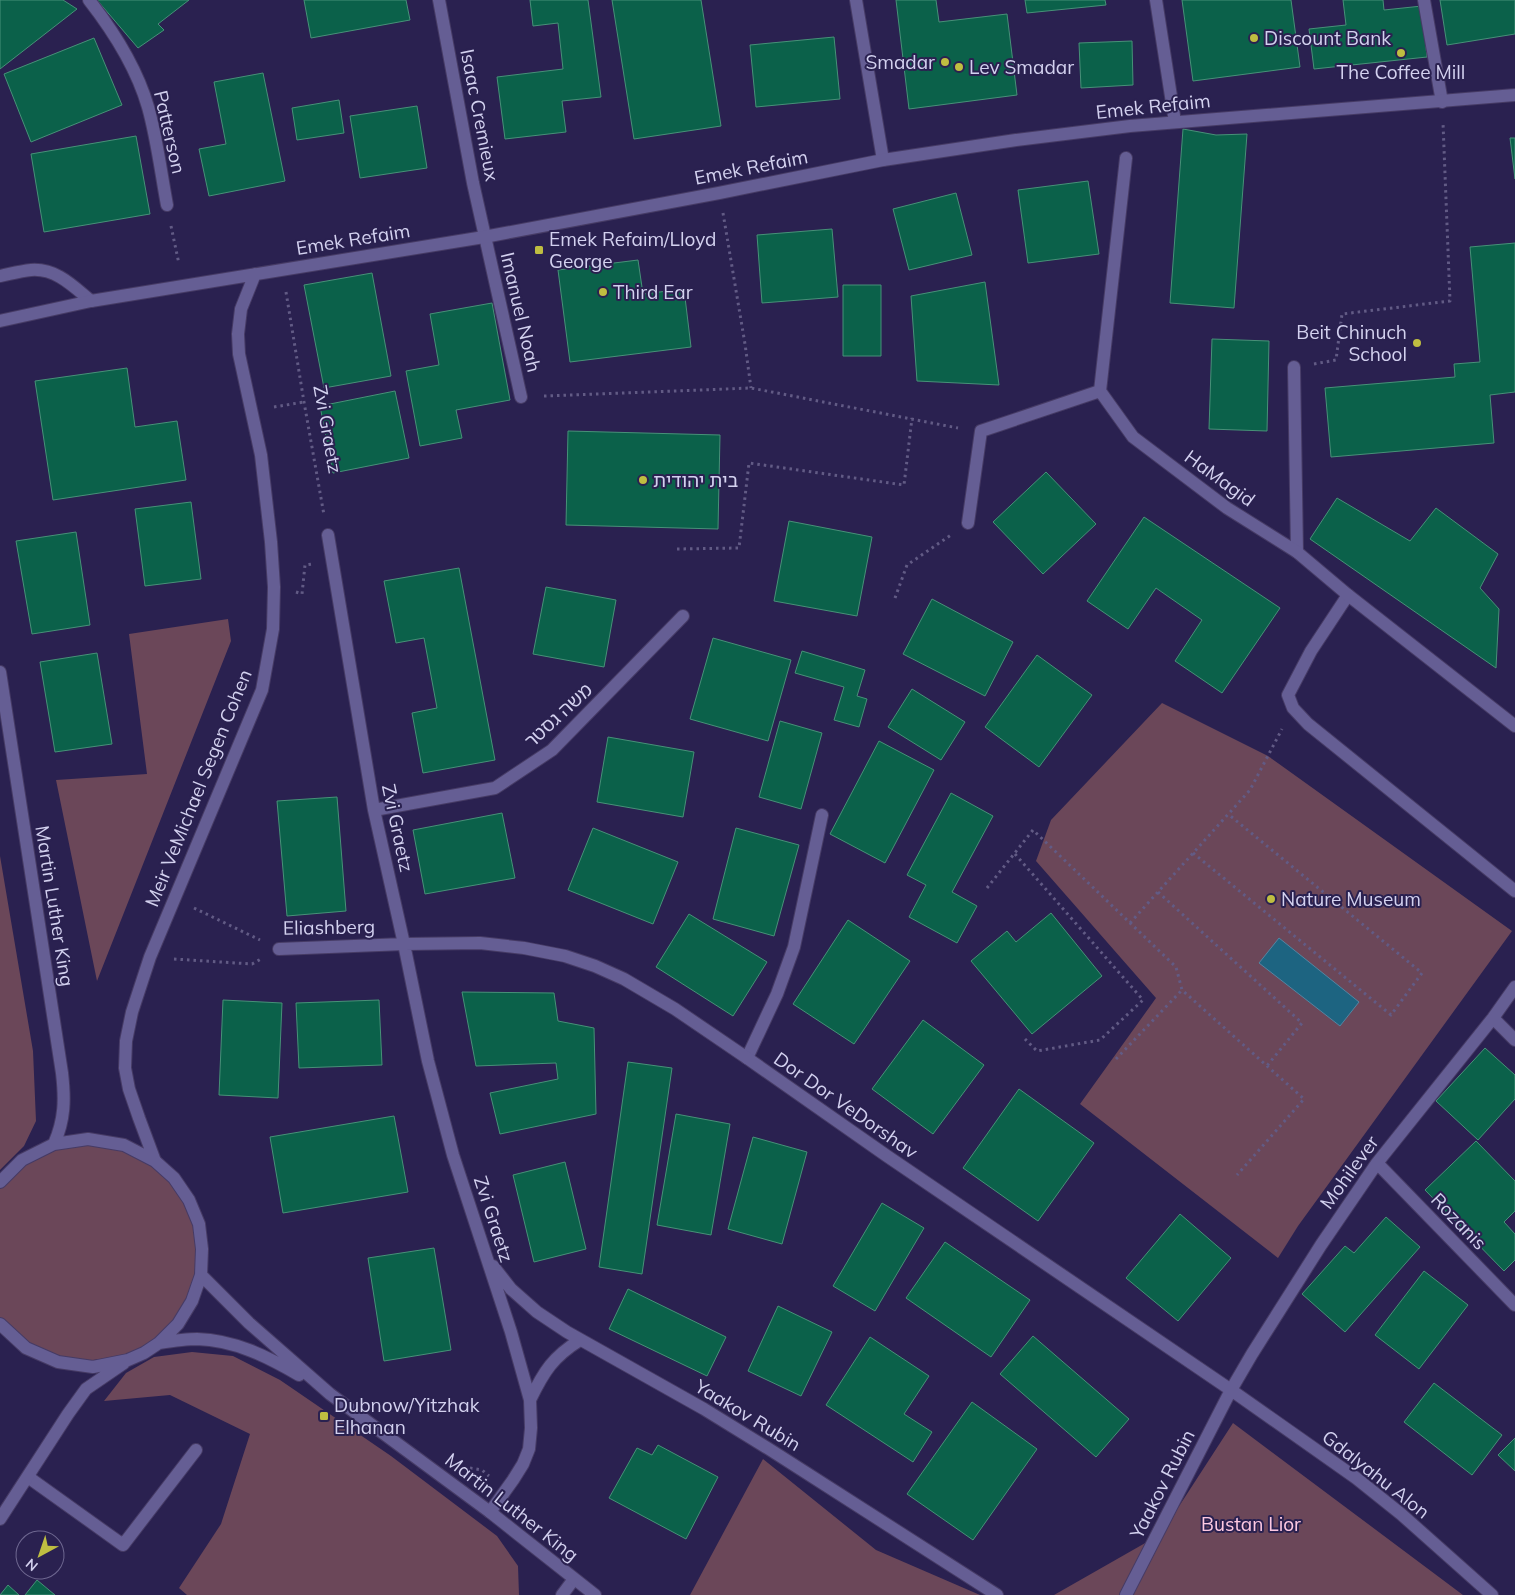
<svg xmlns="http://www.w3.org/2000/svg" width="1515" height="1595" font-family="Mulish,'Noto Sans Hebrew',sans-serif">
	<rect width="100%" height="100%" fill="#2a2150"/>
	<path fill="#6b4759" d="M 228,619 L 231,641 L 97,981 L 56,780 L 147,774 L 129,634 Z
		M 1162,703 L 1268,756 L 1512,931 L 1298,1226 L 1278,1258 L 1080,1104 L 1156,998 L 1036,861 L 1051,820 Z
		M 0,856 L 33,1051 L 36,1121 L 24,1146 L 0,1170 Z
		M 66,1145 L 119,1147 L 153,1164 L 170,1179 L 190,1211 L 198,1238 L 197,1274 L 184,1308 L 161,1336 L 127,1356 L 76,1362 L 39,1352 L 2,1322 L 0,1318 L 0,1189 C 17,1161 37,1157 66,1145 Z
		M 192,1352 L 233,1356 L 280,1380 L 391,1456 L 497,1536 L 518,1566 L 519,1595 L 187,1595 L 179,1588 L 221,1524 L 250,1434 L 170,1395 L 104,1401 L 126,1373 L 154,1357 Z
		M 1233,1423 L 1463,1595 L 1054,1595 L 1161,1534 Z
		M 763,1459 L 876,1550 L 980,1595 L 690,1595 Z"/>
	<path fill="#1d6481" stroke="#5485a2" d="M 1279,938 L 1359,1002 L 1340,1026 L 1259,963 Z"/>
	<path fill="#0b614a" stroke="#479178" d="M 0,0 L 63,0 L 77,9 L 0,69 Z
		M 97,0 L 189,0 L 158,24 L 164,30 L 138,48 Z
		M 304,0 L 406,0 L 410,20 L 311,38 Z
		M 530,0 L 588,0 L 601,97 L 562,101 L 566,132 L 505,139 L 497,77 L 563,69 L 558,23 L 533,26 Z
		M 612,0 L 701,0 L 721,126 L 634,139 Z
		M 896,0 L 936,0 L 939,22 L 1007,14 L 1017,95 L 909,109 Z
		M 1025,0 L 1105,0 L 1106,5 L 1027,13 Z
		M 1182,0 L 1291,0 L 1300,67 L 1193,81 Z
		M 1343,0 L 1383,0 L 1384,10 L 1422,6 L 1427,57 L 1314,69 L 1309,29 L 1346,25 Z
		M 1440,0 L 1515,0 L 1515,34 L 1447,45 Z
		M 834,37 L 840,99 L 756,107 L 750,45 Z
		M 94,38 L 122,105 L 31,142 L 4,74 Z
		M 1132,41 L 1133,85 L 1081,88 L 1079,43 Z
		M 263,73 L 285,181 L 209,196 L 199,149 L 226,144 L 214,82 Z
		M 339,100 L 344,133 L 297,140 L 292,108 Z
		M 417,106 L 427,168 L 360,178 L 350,116 Z
		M 1183,129 L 1216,135 L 1247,134 L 1234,308 L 1170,303 Z
		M 136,136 L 150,214 L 44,232 L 31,154 Z
		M 1510,138 L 1515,138 L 1515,179 Z
		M 1088,181 L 1099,254 L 1028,263 L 1018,190 Z
		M 956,193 L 972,255 L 909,270 L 893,209 Z
		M 832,229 L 838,297 L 762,303 L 757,235 Z
		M 1515,243 L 1515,392 L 1490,395 L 1494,443 L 1331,457 L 1325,388 L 1455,377 L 1454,364 L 1480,362 L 1470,247 Z
		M 638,260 L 643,294 L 684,289 L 691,347 L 570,362 L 558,270 Z
		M 372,273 L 391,376 L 324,388 L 304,285 Z
		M 985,282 L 999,385 L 917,381 L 911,296 Z
		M 843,285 L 881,285 L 881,356 L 843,356 Z
		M 492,303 L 510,400 L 456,410 L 462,438 L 420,446 L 406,371 L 439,365 L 430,314 Z
		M 1212,339 L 1269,341 L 1267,431 L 1209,429 Z
		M 127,368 L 135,427 L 177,421 L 186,480 L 53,500 L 35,381 Z
		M 395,391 L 409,458 L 333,473 L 320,406 Z
		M 568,431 L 720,435 L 718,529 L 566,525 Z
		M 1046,472 L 1096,524 L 1043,574 L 993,522 Z
		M 1337,498 L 1410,541 L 1436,508 L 1498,554 L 1480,588 L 1499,609 L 1496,668 L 1310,539 Z
		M 191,502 L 201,579 L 145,586 L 135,509 Z
		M 1144,517 L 1280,608 L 1222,693 L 1175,661 L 1202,620 L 1156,588 L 1128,629 L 1087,601 Z
		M 789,521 L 872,537 L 857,616 L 774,601 Z
		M 76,532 L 90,625 L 32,634 L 16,541 Z
		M 459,568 L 495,760 L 423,773 L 412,713 L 437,708 L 424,638 L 396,643 L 384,581 Z
		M 546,587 L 616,600 L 604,667 L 533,654 Z
		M 932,599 L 1013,642 L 985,696 L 903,654 Z
		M 713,638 L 791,660 L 768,741 L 690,719 Z
		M 802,651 L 865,670 L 857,696 L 867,699 L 859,727 L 834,720 L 844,687 L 795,673 Z
		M 97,653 L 112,744 L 55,752 L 40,662 Z
		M 1037,655 L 1092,695 L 1039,767 L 985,727 Z
		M 912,689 L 965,722 L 941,760 L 888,727 Z
		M 780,721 L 822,733 L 801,809 L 759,797 Z
		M 608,737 L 694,752 L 683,817 L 597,802 Z
		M 879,741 L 934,770 L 885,863 L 830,834 Z
		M 951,793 L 993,816 L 952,892 L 977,906 L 957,943 L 909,917 L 926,885 L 907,875 Z
		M 337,797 L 346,911 L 287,916 L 277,801 Z
		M 502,813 L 515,878 L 425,894 L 413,830 Z
		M 593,828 L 678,862 L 653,924 L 568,890 Z
		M 736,828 L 799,845 L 774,936 L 713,919 Z
		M 1051,913 L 1102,976 L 1032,1034 L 971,961 L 1007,931 L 1016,942 Z
		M 689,914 L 767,962 L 733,1016 L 656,967 Z
		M 848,920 L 910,961 L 854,1044 L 793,1004 Z
		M 462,992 L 554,993 L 558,1021 L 594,1028 L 596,1114 L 500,1134 L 490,1093 L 558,1079 L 556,1063 L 476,1066 Z
		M 223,1000 L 282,1003 L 278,1098 L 219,1095 Z
		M 379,1000 L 382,1065 L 299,1068 L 296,1003 Z
		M 923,1020 L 984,1065 L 933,1134 L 872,1089 Z
		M 1485,1048 L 1515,1075 L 1515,1099 L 1478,1140 L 1436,1101 Z
		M 628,1062 L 672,1068 L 642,1274 L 599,1267 Z
		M 1019,1089 L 1094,1143 L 1038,1221 L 963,1168 Z
		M 676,1114 L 730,1124 L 711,1235 L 657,1225 Z
		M 394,1116 L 408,1192 L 283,1213 L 270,1137 Z
		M 753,1137 L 807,1152 L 782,1244 L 728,1229 Z
		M 1476,1141 L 1515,1181 L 1515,1211 L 1504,1222 L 1515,1234 L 1515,1260 L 1504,1271 L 1425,1190 Z
		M 565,1162 L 586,1249 L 534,1262 L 513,1175 Z
		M 882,1203 L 924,1228 L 875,1311 L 833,1286 Z
		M 1180,1214 L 1231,1258 L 1178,1321 L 1126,1278 Z
		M 1386,1217 L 1420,1247 L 1345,1332 L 1302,1294 L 1345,1246 L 1354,1253 Z
		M 945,1242 L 1030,1300 L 991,1357 L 906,1298 Z
		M 434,1248 L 451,1350 L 384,1361 L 368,1258 Z
		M 1424,1271 L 1468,1305 L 1419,1369 L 1375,1335 Z
		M 628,1289 L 726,1337 L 707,1376 L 609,1329 Z
		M 778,1306 L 832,1332 L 801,1396 L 748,1371 Z
		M 1033,1336 L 1129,1419 L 1096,1457 L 1000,1374 Z
		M 870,1337 L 929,1376 L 904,1414 L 932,1432 L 913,1462 L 826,1405 Z
		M 1434,1383 L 1502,1435 L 1472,1475 L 1404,1422 Z
		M 972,1402 L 1037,1449 L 973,1540 L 907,1494 Z
		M 1515,1438 L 1515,1471 L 1498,1455 Z
		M 658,1445 L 718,1477 L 686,1539 L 609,1498 L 637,1448 L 652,1455 Z
		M 37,1580 L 55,1595 L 25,1595 Z
		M 8,1585 L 19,1595 L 0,1595 Z"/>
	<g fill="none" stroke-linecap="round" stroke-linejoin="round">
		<defs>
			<path id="lane" d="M 0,276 C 10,274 20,271 31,270 C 56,268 73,286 91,301
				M 1294,367 L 1297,552
				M 1348,595 L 1311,651 L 1288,695 L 1293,708 L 1308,724 L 1515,891
				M 747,1058 L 777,994 L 794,947 L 822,815
				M 28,1477 L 123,1545 L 196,1450"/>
			<path id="street" d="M 89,0 C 114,32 137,69 148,107 C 157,139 161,173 167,205
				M 439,0 L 473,183 L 521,397
				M 856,0 L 883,160
				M 1156,0 L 1175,122
				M 1424,0 L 1442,102
				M 1126,158 L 1100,391 L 1133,437 L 1227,508 L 1297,552 L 1348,595 L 1515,726
				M 968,523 L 981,431 L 1100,391
				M 328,535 L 374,810 L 404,944 L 428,1061 L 453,1155 L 511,1332 L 530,1400 L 531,1428 L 529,1449 L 523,1464 L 513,1480 L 490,1512
				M 374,810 L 495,788 L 552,750 L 683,616
				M 279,949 L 404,944 L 480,943 L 524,948 L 565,956 L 595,966 L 624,979 L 675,1009 L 747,1058 L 887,1156 L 1231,1390 L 1356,1478 L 1401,1514 L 1492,1595
				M 1493,1018 L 1515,1040
				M 1377,1163 L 1515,1305
				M 493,1266 L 511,1289 L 537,1312 L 567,1332 L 704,1409 L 769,1449 L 997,1595
				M 530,1400 C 544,1371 553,1357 580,1340
				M 562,1595 L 574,1579
				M 1126,1595 L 1231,1390 L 1252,1354 L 1321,1245 L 1377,1163 L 1493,1018 L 1515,987"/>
			<path id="secondary" d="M 0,321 L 91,301 L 484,237 L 719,193 L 883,160 L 1016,140 L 1130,126 L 1515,95
				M 0,672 L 62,1073 C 65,1099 65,1119 54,1144
				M 155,1161 L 139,1118 L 129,1089 L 125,1068 L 126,1041 L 132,1012 L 150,957 L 262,690 L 273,629 L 274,587 L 271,542 L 261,455 L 239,354 L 238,334 L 241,309 L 255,274
				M 0,1182 L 22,1160 L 54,1144 L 88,1139 L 124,1145 L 155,1161 L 174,1178 L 189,1200 L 199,1224 L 202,1249 L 201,1275 L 192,1301 L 178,1324 L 159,1343 L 144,1353 L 128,1360 L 93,1367 L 58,1362 L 26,1348 L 0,1324
				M 201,1275 L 249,1323 L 330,1394 L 490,1512 L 595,1595
				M 159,1343 C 172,1341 185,1339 197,1339 C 235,1340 268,1357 299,1375
				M 0,1519 L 68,1414 L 86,1389 L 124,1363"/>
		</defs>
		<use href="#lane" stroke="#463b65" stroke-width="14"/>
		<use href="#street" stroke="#463b65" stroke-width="14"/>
		<use href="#secondary" stroke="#463b65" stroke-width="14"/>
		<path stroke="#625b85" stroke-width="3" stroke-dasharray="2.5 4" stroke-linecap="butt" d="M 723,213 L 745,344 L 751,388
			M 171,226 L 179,264
			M 286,292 L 304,402 L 324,515
			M 1314,364 L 1336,360 L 1342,314 L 1450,301 L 1443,123
			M 544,396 L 751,388 L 958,428
			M 274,407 L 304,402
			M 677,549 L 739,548 L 749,463 L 904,485 L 912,418
			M 296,592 L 302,594 L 305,565 L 312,564
			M 895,598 L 907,565 L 951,535
			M 1193,853 L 1391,1015 L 1422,973 L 1228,814
			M 1015,854 L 1143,1000 L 1100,1040 L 1037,1051 L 1025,1039
			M 987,888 L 1033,830 L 1176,967 L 1182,990 L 1304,1099 L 1237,1175
			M 1158,892 L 1302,1023 L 1266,1067
			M 194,908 L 260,940
			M 1130,923 L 1250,790 L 1282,729
			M 174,959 L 252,964 L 261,959
			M 1116,1059 L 1182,990
			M 470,1468 L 482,1470 L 489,1476"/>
		<use href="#lane" stroke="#655e94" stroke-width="12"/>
		<use href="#street" stroke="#655e94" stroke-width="12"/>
		<use href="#secondary" stroke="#655e94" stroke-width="12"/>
	</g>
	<g fill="#bfbe41" stroke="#2a2150" stroke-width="2">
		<circle cx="1254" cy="38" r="5"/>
		<circle cx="1401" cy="53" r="5"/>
		<circle cx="945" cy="62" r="5"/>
		<circle cx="959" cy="67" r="5"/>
		<rect x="534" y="245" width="10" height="10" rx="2.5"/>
		<circle cx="603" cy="292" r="5"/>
		<circle cx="1417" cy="343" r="5"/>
		<circle cx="643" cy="480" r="5"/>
		<circle cx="1271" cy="899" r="5"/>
		<rect x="319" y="1411" width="10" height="10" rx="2.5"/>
	</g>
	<g text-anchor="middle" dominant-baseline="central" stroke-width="4" stroke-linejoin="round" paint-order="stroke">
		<g font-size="19" fill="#d3d1ef" stroke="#2a2150" text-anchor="start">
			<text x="1264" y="38">Discount Bank</text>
			<text x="935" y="62" text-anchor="end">Smadar</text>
			<text x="969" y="67">Lev Smadar</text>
			<text x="1401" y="72" text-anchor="middle">The Coffee Mill</text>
			<text x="549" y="239">Emek Refaim/Lloyd<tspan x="549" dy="22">George</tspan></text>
			<text x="613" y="292">Third Ear</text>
			<text x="1407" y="332" text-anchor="end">Beit Chinuch<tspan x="1407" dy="22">School</tspan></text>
			<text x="653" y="480">בית יהודית</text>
			<text x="1281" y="899">Nature Museum</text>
			<text x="334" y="1405">Dubnow/Yitzhak<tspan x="334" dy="22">Elhanan</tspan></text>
		</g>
		<g font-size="19" fill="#d3d1ef" stroke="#2a2150">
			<text transform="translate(1153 106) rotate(-6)">Emek Refaim</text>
			<text transform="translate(480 115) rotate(79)">Isaac Cremieux</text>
			<text transform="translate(170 132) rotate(77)">Patterson</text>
			<text transform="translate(751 167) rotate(-11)">Emek Refaim</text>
			<text transform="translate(353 239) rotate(-9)">Emek Refaim</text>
			<text transform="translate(521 312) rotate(77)">Imanuel Noah</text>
			<text transform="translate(328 429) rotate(80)">Zvi Graetz</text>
			<text transform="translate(1220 478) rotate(36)">HaMagid</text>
			<text transform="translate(558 715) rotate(-43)">משה גסטר</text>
			<text transform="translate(198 788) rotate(-68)">Meir VeMichael Segen Cohen</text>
			<text transform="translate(398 828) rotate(78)">Zvi Graetz</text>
			<text transform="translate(55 906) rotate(81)">Martin Luther King</text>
			<text transform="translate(329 927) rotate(-1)">Eliashberg</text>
			<text transform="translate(846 1105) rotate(35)">Dor Dor VeDorshav</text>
			<text transform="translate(1349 1172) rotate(-54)">Mohilever</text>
			<text transform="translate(494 1219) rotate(72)">Zvi Graetz</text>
			<text transform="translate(1459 1221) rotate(46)">Rozanis</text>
			<text transform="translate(748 1415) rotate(31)">Yaakov Rubin</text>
			<text transform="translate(1376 1474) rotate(38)">Gdalyahu Alon</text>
			<text transform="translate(1162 1484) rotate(-63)">Yaakov Rubin</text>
			<text transform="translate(512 1507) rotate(38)">Martin Luther King</text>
		</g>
		<g font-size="19" fill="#fec9e2" stroke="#2a2150">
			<text x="1251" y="1524">Bustan Lior</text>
		</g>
	</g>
	<g transform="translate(40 1555) rotate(220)"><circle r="24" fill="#2a2150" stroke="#6e6790"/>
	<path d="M0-4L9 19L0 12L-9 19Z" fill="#bfbe41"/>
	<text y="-8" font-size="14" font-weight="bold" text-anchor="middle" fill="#d3d1ef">N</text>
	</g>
</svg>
